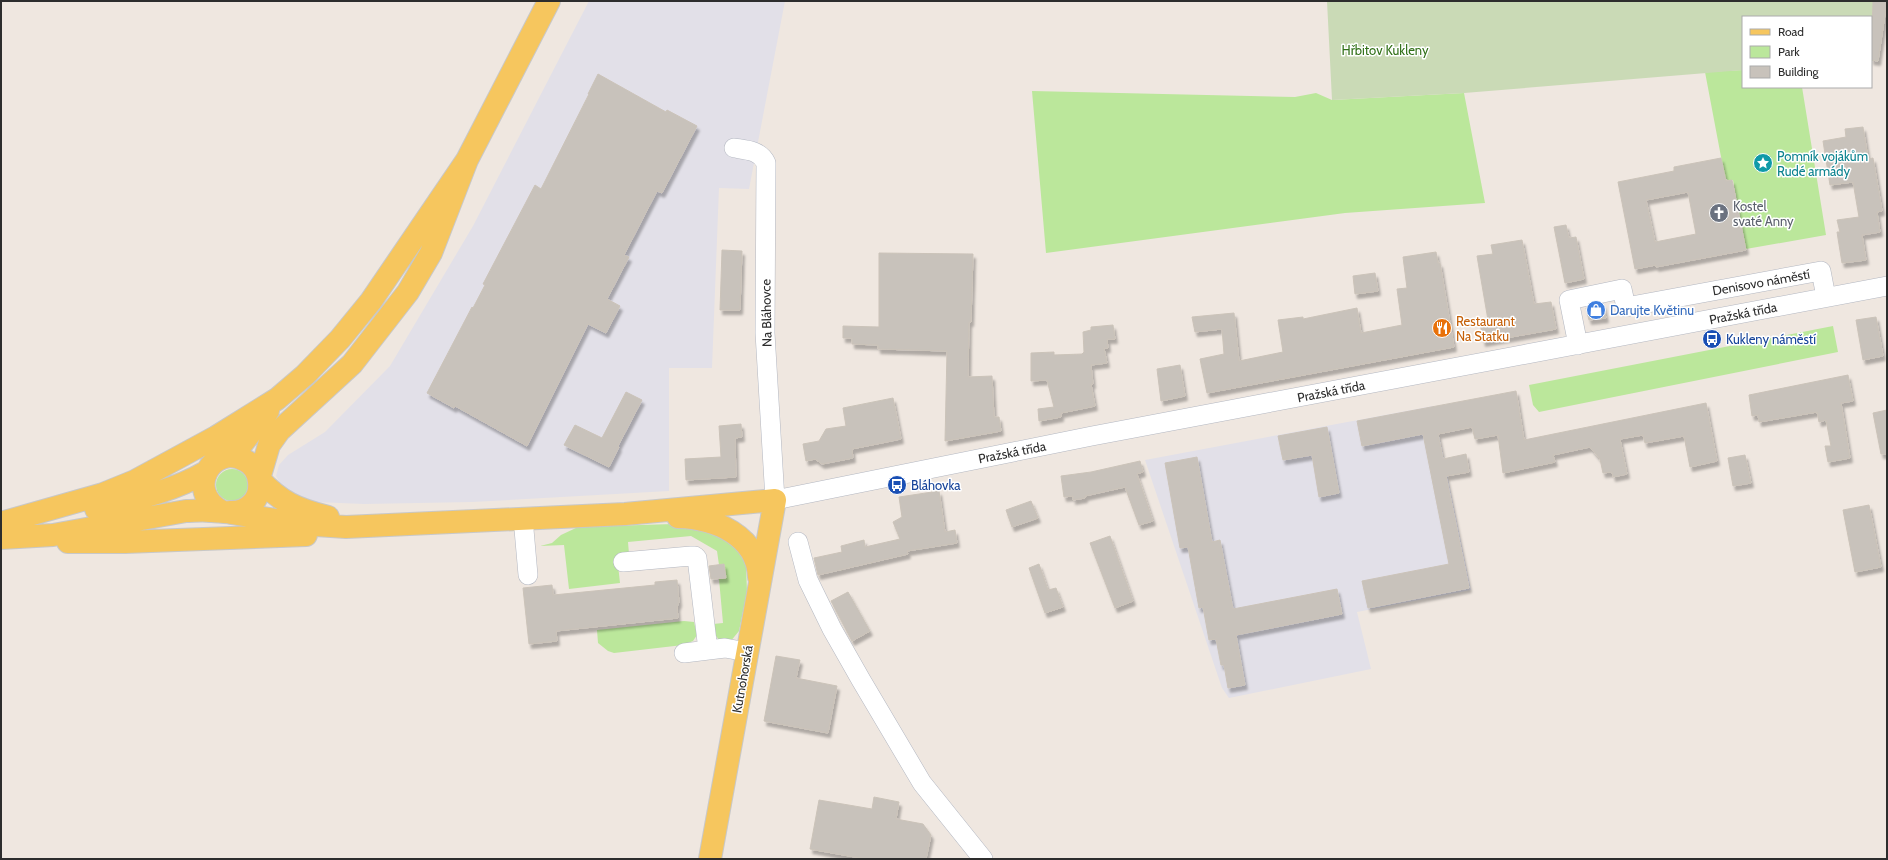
<svg xmlns="http://www.w3.org/2000/svg" width="1888" height="860" font-family="Cabin,sans-serif">
	<defs>
		<filter id="shadow"><feDropShadow dx="2.5" dy="4.5" stdDeviation="1" flood-color="#0004"/></filter>
	</defs>
	<rect width="100%" height="100%" fill="#efe7e0"/>
	<path fill="#e2e0e8" d="M 589,1 L 785,1 L 749,189 L 719,188 L 712,368 L 669,368 L 669,491 L 472,502 L 364,504 L 316,502 L 296,496 L 283,488 L 276,476 L 279,465 L 288,455 L 325,432 L 390,366 L 473,226 Z
		M 1433,406 L 1471,590 L 1357,612 L 1371,669 L 1229,698 L 1222,688 L 1145,460 Z"/>
	<path fill="#bbe79b" d="M 1743,70 L 1743,87 L 1802,87 L 1826,235 L 1746,249 L 1733,180 L 1728,180 L 1725,178 L 1705,72 Z
		M 1032,91 L 1295,97 L 1316,93 L 1332,100 L 1464,93 L 1485,203 L 1345,213 L 1046,253 Z
		M 1833,326 L 1838,352 L 1539,412 L 1533,405 L 1529,385 Z
		M216 485a16 16 0 1 1 32 0a16 16 0 1 1-32 0Z
		M 673,524 L 699,527 L 737,545 L 746,566 L 747,592 L 739,631 L 730,642 L 719,640 L 714,633 L 713,624 L 723,623 L 719,579 L 726,578 L 724,564 L 719,565 L 717,551 L 691,536 L 628,542 L 629,554 L 617,556 L 620,583 L 569,589 L 564,545 L 540,546 L 552,543 L 561,535 L 578,527 Z
		M 684,621 L 694,622 L 697,635 L 693,641 L 683,645 L 614,653 L 608,651 L 598,643 L 597,630 Z"/>
	<path fill="#cadab6" d="M 1327,1 L 1887,1 L 1878,61 L 1871,61 L 1871,17 L 1743,17 L 1743,70 L 1464,93 L 1332,100 Z"/>
	<path fill="#c8c2bb" stroke="#cbc3b9" fill-rule="evenodd" filter="url(#shadow)" d="M 1873,1 L 1887,1 L 1878,61 L 1871,60 Z
		M 598,74 L 666,112 L 667,110 L 697,126 L 662,193 L 657,191 L 624,255 L 629,257 L 607,299 L 620,306 L 606,333 L 588,324 L 527,446 L 455,406 L 454,408 L 427,393 L 472,307 L 473,308 L 485,285 L 483,284 L 535,185 L 541,189 L 589,94 L 588,94 Z
		M 1863,127 L 1868,159 L 1873,158 L 1882,211 L 1877,212 L 1880,232 L 1862,235 L 1866,260 L 1842,263 L 1837,232 L 1840,232 L 1837,220 L 1859,217 L 1853,182 L 1830,185 L 1823,141 L 1846,137 L 1845,129 Z
		M 1721,158 L 1726,181 L 1732,180 L 1746,250 L 1656,267 L 1656,265 L 1635,269 L 1618,182 L 1674,171 L 1674,167 ZM 1688,192 L 1696,234 L 1655,242 L 1646,200 Z
		M 1566,225 L 1569,238 L 1576,237 L 1584,279 L 1565,283 L 1554,227 Z
		M 1522,240 L 1534,304 L 1551,302 L 1556,329 L 1483,342 L 1480,322 L 1488,320 L 1477,256 L 1493,254 L 1491,245 Z
		M 722,250 L 742,251 L 740,310 L 720,310 Z
		M 1436,252 L 1438,263 L 1440,263 L 1454,347 L 1207,393 L 1200,359 L 1224,354 L 1222,329 L 1195,332 L 1192,317 L 1234,313 L 1239,361 L 1283,352 L 1278,320 L 1303,317 L 1303,319 L 1357,308 L 1361,333 L 1402,325 L 1397,289 L 1407,288 L 1403,257 Z
		M 879,253 L 973,254 L 971,322 L 969,322 L 968,377 L 992,376 L 994,417 L 999,417 L 1001,431 L 945,441 L 947,351 L 878,349 L 878,345 L 852,344 L 852,338 L 843,338 L 843,326 L 879,327 Z
		M 1375,273 L 1378,291 L 1355,294 L 1353,276 Z
		M 1603,304 L 1606,318 L 1589,320 L 1586,308 Z
		M 1876,317 L 1883,356 L 1863,360 L 1856,320 Z
		M 1113,325 L 1115,339 L 1107,339 L 1108,348 L 1104,348 L 1107,363 L 1091,365 L 1093,384 L 1091,384 L 1095,406 L 1061,413 L 1061,417 L 1039,421 L 1038,409 L 1054,407 L 1047,380 L 1031,381 L 1031,353 L 1054,352 L 1054,355 L 1082,354 L 1084,352 L 1083,332 L 1091,330 L 1091,327 Z
		M 1180,365 L 1185,396 L 1161,401 L 1157,369 Z
		M 1848,375 L 1853,401 L 1841,403 L 1850,458 L 1828,462 L 1825,446 L 1831,446 L 1826,420 L 1819,422 L 1817,412 L 1759,422 L 1758,415 L 1752,416 L 1749,395 Z
		M 1516,391 L 1524,440 L 1706,403 L 1717,461 L 1690,467 L 1684,436 L 1645,443 L 1643,435 L 1620,439 L 1627,474 L 1613,477 L 1612,472 L 1603,473 L 1600,459 L 1590,447 L 1553,455 L 1555,462 L 1503,473 L 1498,435 L 1475,439 L 1472,427 L 1438,434 L 1443,459 L 1466,454 L 1469,472 L 1446,476 L 1469,588 L 1368,608 L 1362,581 L 1449,564 L 1423,434 L 1362,446 L 1357,421 Z
		M 626,392 L 642,400 L 618,446 L 619,447 L 609,467 L 564,445 L 575,425 L 602,438 Z
		M 893,398 L 901,439 L 852,449 L 853,458 L 822,464 L 815,459 L 806,461 L 803,444 L 819,441 L 826,429 L 846,426 L 843,408 Z
		M 1887,410 L 1887,454 L 1881,454 L 1873,413 Z
		M 741,424 L 742,437 L 735,438 L 736,477 L 686,480 L 685,459 L 721,457 L 719,426 Z
		M 1327,427 L 1339,493 L 1319,497 L 1312,455 L 1283,460 L 1278,436 Z
		M 1745,455 L 1751,483 L 1733,486 L 1728,458 Z
		M 1197,457 L 1212,542 L 1220,540 L 1233,609 L 1337,589 L 1342,614 L 1236,635 L 1245,685 L 1228,688 L 1224,665 L 1221,665 L 1216,639 L 1209,640 L 1203,607 L 1199,608 L 1188,547 L 1180,548 L 1165,463 Z
		M 1140,461 L 1143,472 L 1137,474 L 1153,521 L 1139,525 L 1125,487 L 1085,496 L 1085,498 L 1073,500 L 1073,496 L 1064,497 L 1061,476 L 1091,472 Z
		M 939,491 L 945,532 L 955,530 L 957,543 L 907,551 L 908,554 L 818,575 L 814,558 L 842,552 L 841,546 L 864,540 L 865,547 L 900,539 L 893,522 L 902,517 L 899,497 Z
		M 1031,501 L 1038,518 L 1012,527 L 1006,510 Z
		M 1869,505 L 1881,567 L 1855,572 L 1843,510 Z
		M 1110,536 L 1133,601 L 1115,608 L 1090,543 Z
		M 724,564 L 726,578 L 711,579 L 709,566 Z
		M 1039,564 L 1048,590 L 1056,588 L 1063,607 L 1045,613 L 1029,568 Z
		M 677,580 L 679,602 L 677,607 L 678,618 L 556,631 L 557,641 L 529,644 L 523,588 L 552,585 L 553,595 L 655,585 L 655,582 Z
		M 848,592 L 870,631 L 852,641 L 831,601 Z
		M 776,656 L 800,660 L 796,678 L 837,686 L 828,733 L 764,721 Z
		M 874,797 L 899,802 L 896,819 L 923,824 L 931,835 L 926,859 L 866,859 L 810,849 L 819,800 L 872,809 Z"/>
	<g fill="none" stroke-linecap="round" stroke-linejoin="round">
		<defs>
			<path id="minor" d="M 734,148 C 746,150 760,150 766,163 L 765,333 L 775,500 L 1092,436 L 1887,286
				M 1578,345 L 1569,300 L 1622,289 L 1626,307 L 1821,271 L 1826,297
				M 523,518 L 528,575
				M 798,542 L 808,580 L 832,629 L 861,680 L 922,783 L 983,859
				M 623,562 L 691,556 L 695,556 L 697,558 L 708,650
				M 684,653 L 725,648 L 747,652"/>
			<path id="major" d="M 226,457 L 241,445 L 268,411
				M 259,479 L 269,445 L 279,431 L 352,364 L 408,292 L 431,253 L 467,160 L 549,1
				M 259,479 C 281,502 296,509 328,517
				M 96,509 C 135,499 171,492 206,472
				M 231,513 L 301,524 L 346,527 L 625,514 L 775,500 L 710,859
				M 678,517 C 715,518 757,535 759,577
				M 1,523 L 103,494 L 135,481 L 216,437 L 277,399 L 305,375 L 340,339 L 371,301 L 467,160
				M 1,538 L 53,535 L 186,511 C 194,511 203,510 211,511 C 218,511 225,513 232,512 C 249,512 261,498 259,482 C 258,472 253,464 244,460 C 213,443 184,490 221,511
				M 68,542 L 125,542 L 306,535"/>
		</defs>
		<use href="#minor" stroke="#b3b7c1" stroke-width="20"/>
		<use href="#major" stroke="#c8c8c8" stroke-width="24"/>
		<use href="#minor" stroke="#fff" stroke-width="19"/>
		<use href="#major" stroke="#f6c65e" stroke-width="22"/>
	</g>
	<defs>
		<symbol id="sight-disc" viewBox="-11 -11 22 22"><circle r="9.5" fill="#0f9aa8" stroke="#fff"/><path d="M0-6L1.8-2.2L6-1.7L2.9 1.2L3.7 5.4L0 3.3L-3.7 5.4L-2.9 1.2L-6-1.7L-1.8-2.2Z" fill="#fff"/></symbol>
		<symbol id="church-disc" viewBox="-11 -11 22 22"><circle r="9.5" fill="#6b7280" stroke="#fff"/><path d="M-1.2-6h2.4v3.5h3.3v2.4h-3.3V6h-2.4V-.1h-3.3v-2.4h3.3Z" fill="#fff"/></symbol>
		<symbol id="shop-disc" viewBox="-11 -11 22 22"><circle r="9.5" fill="#3f7fe0" stroke="#fff"/><path d="M-5-2.5h2.3a2.7 3.5 0 0 1 5.4 0H5L5.5 6h-11ZM-1.5-2.5h3a1.5 2.3 0 0 0-3 0Z" fill="#fff"/></symbol>
		<symbol id="restaurant-disc" viewBox="-11 -11 22 22"><circle r="9.5" fill="#e8710a" stroke="#fff"/><path d="M-5-6h1v4h1v-4h1v4h1v-4h1v5L-1.5 .5V6h-2V.5L-5-1ZM5-6V6H3V1.5H1.5Q1.5-4 5-6Z" fill="#fff"/></symbol>
		<symbol id="bus-disc" viewBox="-11 -11 22 22"><circle r="9.5" fill="#1a4fb4" stroke="#fff"/><path d="M-5-6H5V4H4V6H2V4H-2V6H-4V4H-5ZM-3.5-4V0h7V-4ZM-3.5 1.2v1.5H-2V1.2ZM2 1.2v1.5H3.5V1.2Z" fill="#fff"/></symbol>
	</defs>
	<g fill-rule="evenodd">
		<use href="#sight-disc" x="1752" y="152" width="22" height="22"/>
		<use href="#church-disc" x="1708" y="202" width="22" height="22"/>
		<use href="#shop-disc" x="1585" y="299" width="22" height="22"/>
		<use href="#restaurant-disc" x="1431" y="317" width="22" height="22"/>
		<use href="#bus-disc" x="1701" y="328" width="22" height="22"/>
		<use href="#bus-disc" x="886" y="474" width="22" height="22"/>
	</g>
	<g text-anchor="middle" dominant-baseline="central" stroke-width="3" stroke-linejoin="round" paint-order="stroke">
		<g font-size="13" fill="#317018" stroke="#fff">
			<text x="1385" y="50">Hřbitov Kukleny</text>
		</g>
		<g font-size="13" fill="#0d838f" stroke="#fff" text-anchor="start">
			<text x="1777" y="156">Pomník vojákům<tspan x="1777" dy="15">Rudé armády</tspan></text>
		</g>
		<g font-size="13" fill="#5b616d" stroke="#fff" text-anchor="start">
			<text x="1733" y="206">Kostel<tspan x="1733" dy="15">svaté Anny</tspan></text>
		</g>
		<g font-size="13" fill="#2d2d2d" stroke="#fff">
			<text transform="translate(1761 282) rotate(-10)">Denisovo náměstí</text>
			<text transform="translate(766 313) rotate(-91)">Na Bláhovce</text>
			<text transform="translate(1743 313) rotate(-11)">Pražská třída</text>
			<text transform="translate(1331 391) rotate(-11)">Pražská třída</text>
			<text transform="translate(1012 452) rotate(-11)">Pražská třída</text>
			<text transform="translate(742 679) rotate(-80)">Kutnohorská</text>
		</g>
		<g font-size="13" fill="#366cbe" stroke="#fff" text-anchor="start">
			<text x="1610" y="310">Darujte Květinu</text>
		</g>
		<g font-size="13" fill="#c56008" stroke="#fff" text-anchor="start">
			<text x="1456" y="321">Restaurant<tspan x="1456" dy="15">Na Statku</tspan></text>
		</g>
		<g font-size="13" fill="#164399" stroke="#fff" text-anchor="start">
			<text x="1726" y="339">Kukleny náměstí</text>
			<text x="911" y="485">Bláhovka</text>
		</g>
	</g>
	<rect width="1888" height="860" fill="none" stroke="#2d2d2d" stroke-width="4"/>
	<rect x="1742" y="16" width="130" height="72" fill="#ffffff" stroke="#ababab"/>
	<rect x="1750" y="29" width="20" height="6" fill="#f6c65e" stroke="#ababab"/>
	<text x="1778" y="36" font-size="12" fill="#2d2d2d">Road</text>
	<rect x="1750" y="46" width="20" height="12" fill="#bbe79b" stroke="#ababab"/>
	<text x="1778" y="56" font-size="12" fill="#2d2d2d">Park</text>
	<rect x="1750" y="66" width="20" height="12" fill="#c8c2bb" stroke="#ababab"/>
	<text x="1778" y="76" font-size="12" fill="#2d2d2d">Building</text>
</svg>
